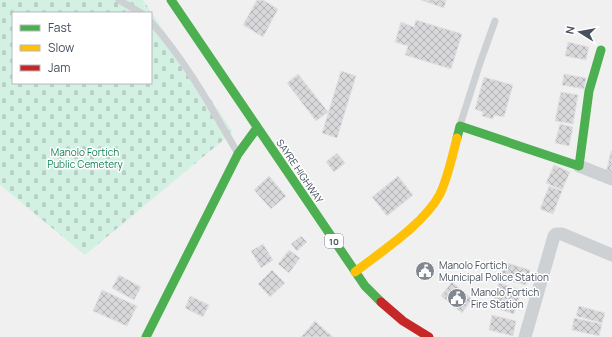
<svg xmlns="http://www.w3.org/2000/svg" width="612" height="337" font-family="Manrope,sans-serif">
	<defs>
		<pattern id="cemetery-stones" width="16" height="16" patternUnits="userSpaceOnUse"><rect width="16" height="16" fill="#d3f1e2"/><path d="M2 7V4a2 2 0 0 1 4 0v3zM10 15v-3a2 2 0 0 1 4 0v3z" fill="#b6d0c4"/></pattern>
		<pattern id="building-cross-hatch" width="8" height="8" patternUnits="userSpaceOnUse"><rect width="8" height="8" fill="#d8d8db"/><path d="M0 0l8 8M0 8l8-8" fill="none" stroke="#b1b2b5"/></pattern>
	</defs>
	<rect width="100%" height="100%" fill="#f1f0f0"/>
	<path fill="url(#cemetery-stones)" fill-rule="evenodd" d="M 0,0 L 143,0 L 233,132 L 85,255 L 0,185 ZM 13,13 L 151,13 L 151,83 L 13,83 Z"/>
	<path fill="url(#building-cross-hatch)" stroke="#e2e2e3" d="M 257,0 L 263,0 L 278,9 L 263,37 L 243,25 Z
		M 421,0 L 446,0 L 444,8 Z
		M 416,20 L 462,34 L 451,69 L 405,55 L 408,46 L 395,42 L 401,22 L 414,27 Z
		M 568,42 L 589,47 L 586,60 L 565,56 Z
		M 341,71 L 356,76 L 337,138 L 322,133 Z
		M 298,74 L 328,112 L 316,121 L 287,83 Z
		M 564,74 L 586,78 L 584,89 L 562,85 Z
		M 484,77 L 513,85 L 504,117 L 494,115 L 493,119 L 482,116 L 483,112 L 475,109 Z
		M 561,92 L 578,95 L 573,124 L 555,121 Z
		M 560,124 L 573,127 L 569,146 L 555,143 Z
		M 611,151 L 612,151 L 612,174 L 606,173 Z
		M 337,153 L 345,163 L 334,172 L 326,162 Z
		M 554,165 L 570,172 L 562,190 L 546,183 Z
		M 269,176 L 286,196 L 271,209 L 254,190 Z
		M 398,176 L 413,195 L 387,216 L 372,197 Z
		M 549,186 L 562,191 L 553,214 L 540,209 Z
		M 301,236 L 307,242 L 297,251 L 291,244 Z
		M 263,244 L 273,260 L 261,268 L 251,251 Z
		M 289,250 L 300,258 L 289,273 L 278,264 Z
		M 504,262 L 530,270 L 526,285 L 500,278 Z
		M 272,270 L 285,283 L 270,297 L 258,284 Z
		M 119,275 L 141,287 L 134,300 L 112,288 Z
		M 452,282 L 472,299 L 462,313 L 441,296 Z
		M 499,283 L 522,290 L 514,314 L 491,307 Z
		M 102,290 L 137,306 L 127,326 L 93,311 Z
		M 190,296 L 209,305 L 203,317 L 185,308 Z
		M 579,306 L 605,313 L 602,323 L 576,316 Z
		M 492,315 L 516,321 L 513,336 L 489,330 Z
		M 574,318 L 602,324 L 599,336 L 572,330 Z
		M 315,321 L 333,337 L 301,337 Z"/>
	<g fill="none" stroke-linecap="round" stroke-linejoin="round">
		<path stroke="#ced1d4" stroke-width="7" d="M 119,0 L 141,13
			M 151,22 C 186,61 211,107 237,152
			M 460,125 L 481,60 L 495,21"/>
		<path stroke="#ced1d4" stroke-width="13" d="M 579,166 L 612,179
			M 525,337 L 554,236 L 556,234 L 562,234 L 612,255"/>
		<path stroke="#4caf50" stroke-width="9" d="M 171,0 L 365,286 L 381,302
			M 457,138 L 460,126 L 579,166 L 589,91 L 601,50
			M 146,337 L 238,154 L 257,128"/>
		<path stroke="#ffc107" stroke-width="9" d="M 355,272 C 382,251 424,224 440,194 C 448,177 452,157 457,138"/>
		<path stroke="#c62828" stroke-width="9" d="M 381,302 L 403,321 L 429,337"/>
	</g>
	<defs>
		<symbol id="civic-disc" viewBox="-11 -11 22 22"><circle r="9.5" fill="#828891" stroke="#fff"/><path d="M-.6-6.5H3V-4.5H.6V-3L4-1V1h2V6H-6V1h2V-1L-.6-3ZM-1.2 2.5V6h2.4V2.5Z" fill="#fff"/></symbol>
	</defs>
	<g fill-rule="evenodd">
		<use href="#civic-disc" x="414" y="260" width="22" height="22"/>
		<use href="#civic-disc" x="446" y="287" width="22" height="22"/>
	</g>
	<g text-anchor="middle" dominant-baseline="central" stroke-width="3" stroke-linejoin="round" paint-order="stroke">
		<rect fill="#fff" stroke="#7e848e" stroke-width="1" x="325" y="234" width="18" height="14" rx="3"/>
		<g font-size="9" font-weight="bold" fill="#46505e">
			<text x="334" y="241">10</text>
		</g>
		<g font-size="10" fill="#128358" stroke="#fff">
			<text x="85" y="152">Manolo Fortich<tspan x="85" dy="12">Public Cemetery</tspan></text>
		</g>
		<g font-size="10" fill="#46505e" stroke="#fff">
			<text transform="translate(300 171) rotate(56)">SAYRE HIGHWAY</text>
		</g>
		<g font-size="10" fill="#46505e" stroke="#fff" text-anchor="start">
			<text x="439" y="265">Manolo Fortich<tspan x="439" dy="12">Municipal Police Station</tspan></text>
			<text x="471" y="292">Manolo Fortich<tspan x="471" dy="12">Fire Station</tspan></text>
		</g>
	</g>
	<rect x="12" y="12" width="140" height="72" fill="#ffffff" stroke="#b5b9bf"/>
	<rect x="20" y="25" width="20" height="6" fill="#4caf50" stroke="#b5b9bf"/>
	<text x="48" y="32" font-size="12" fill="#46505e">Fast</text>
	<rect x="20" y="45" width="20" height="6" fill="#ffc107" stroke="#b5b9bf"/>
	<text x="48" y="52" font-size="12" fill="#46505e">Slow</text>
	<rect x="20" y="65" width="20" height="6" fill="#c62828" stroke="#b5b9bf"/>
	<text x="48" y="72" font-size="12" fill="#46505e">Jam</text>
	<g transform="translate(580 32) rotate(281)" stroke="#ffffff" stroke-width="3" paint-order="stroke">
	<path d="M0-3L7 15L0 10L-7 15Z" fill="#46505e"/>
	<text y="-6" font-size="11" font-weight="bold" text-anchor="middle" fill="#46505e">N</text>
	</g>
</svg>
